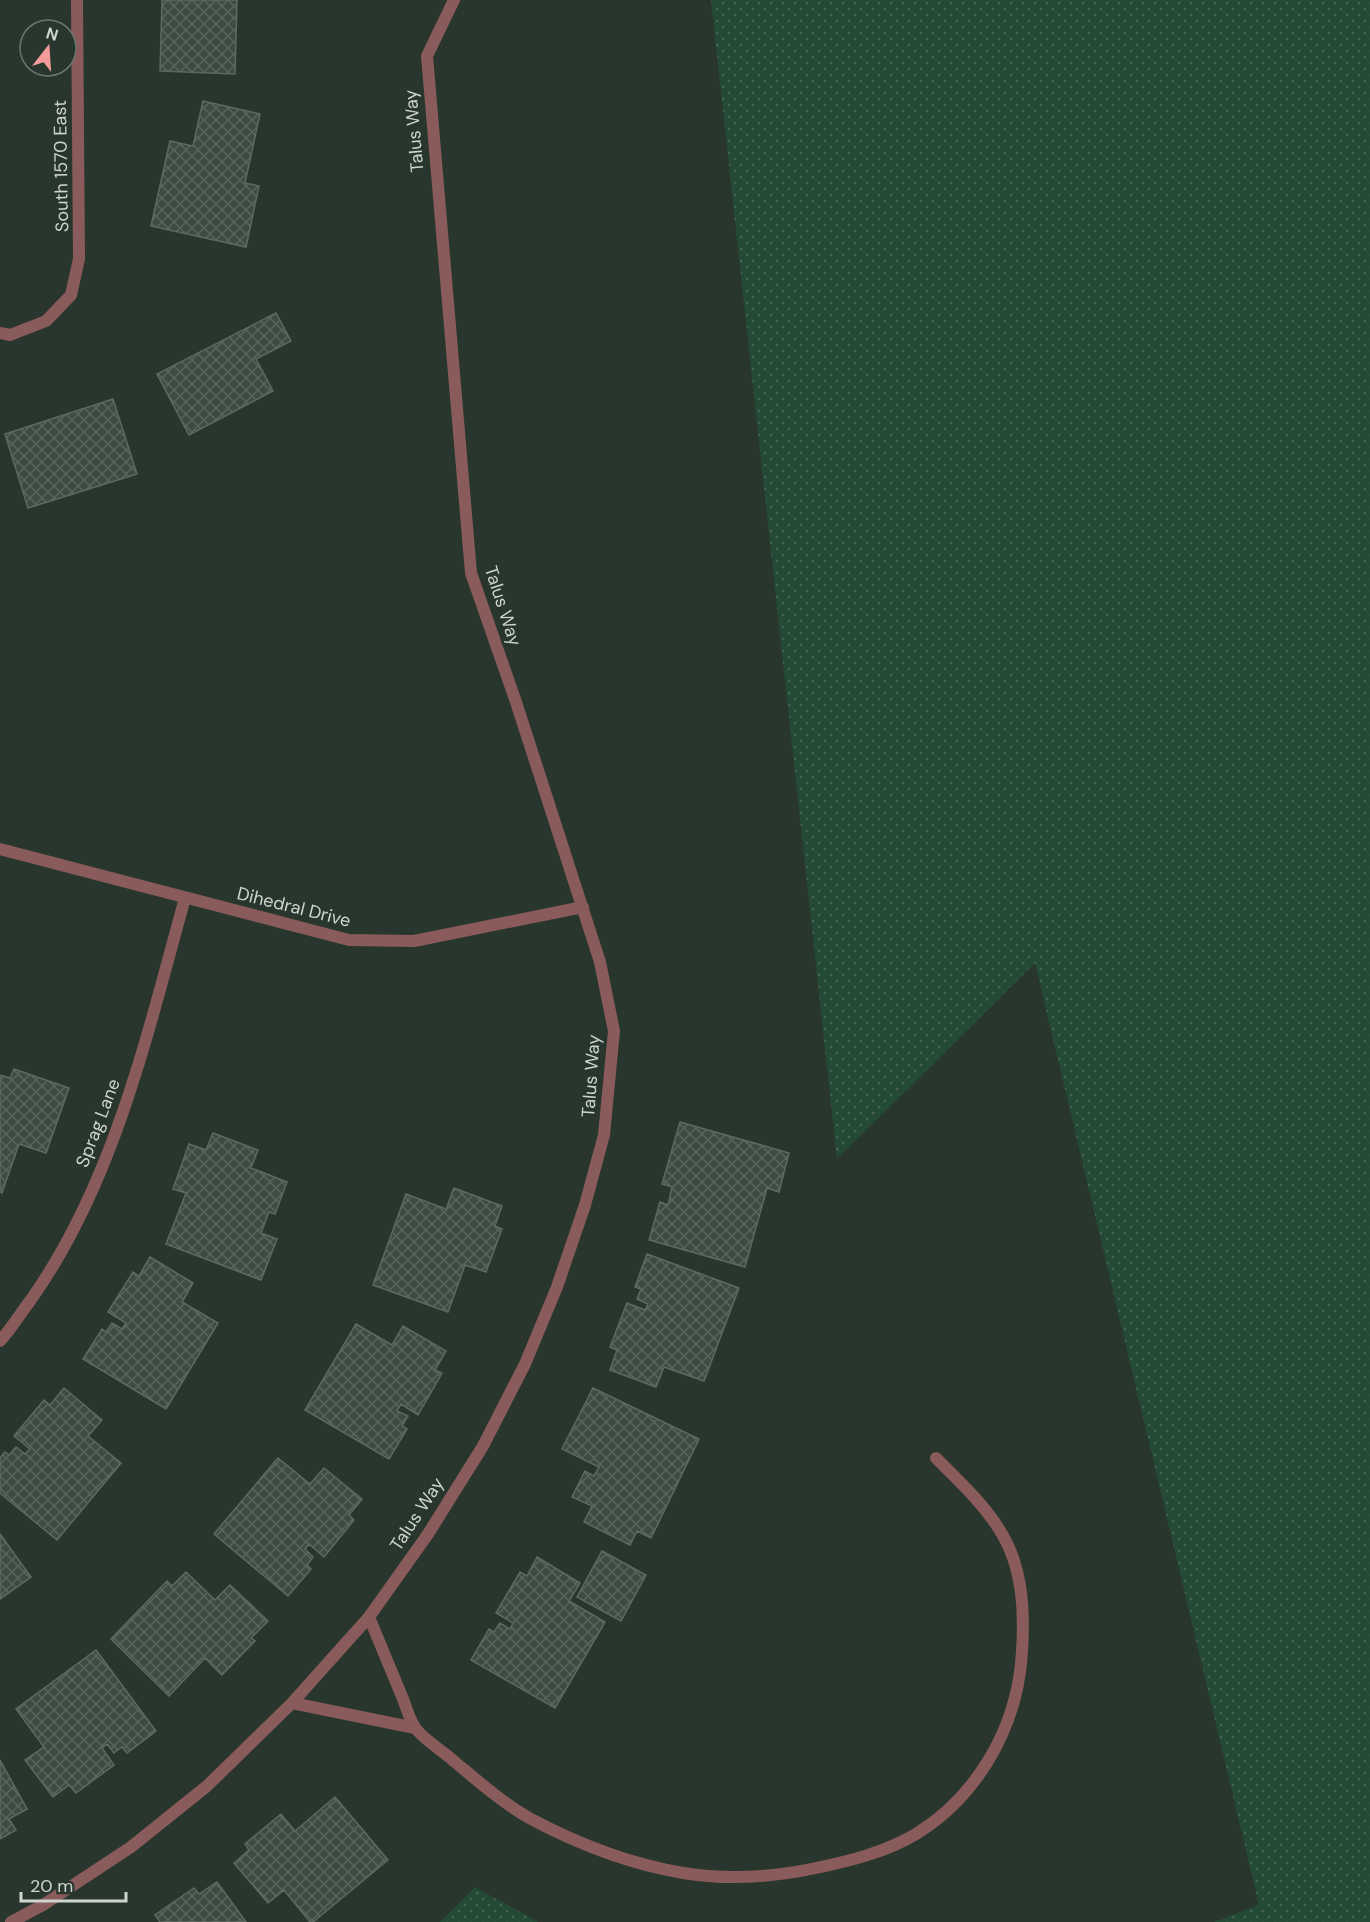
<svg xmlns="http://www.w3.org/2000/svg" width="1370" height="1922" font-family="'DM Sans',sans-serif">
	<defs>
		<pattern id="grass-dots" width="8" height="8" patternUnits="userSpaceOnUse" patternTransform="scale(1.5)"><rect width="8" height="8" fill="#244a36"/><path d="M2 2h.1M6 6h.1" fill="none" stroke="#436352" stroke-width="1.8" stroke-linecap="round"/></pattern>
		<pattern id="building-cross-hatch" width="8" height="8" patternUnits="userSpaceOnUse" patternTransform="scale(1.5)"><rect width="8" height="8" fill="#3d4c43"/><path d="M0 0l8 8M0 8l8-8" fill="none" stroke="#58655d"/></pattern>
	</defs>
	<rect width="100%" height="100%" fill="#28362e"/>
	<path fill="url(#grass-dots)" d="M 711,0 L 1370,0 L 1370,1922 L 1214,1922 L 1259,1905 L 1035,963 L 837,1159 Z
		M 475,1887 L 538,1922 L 440,1922 Z"/>
	<path fill="url(#building-cross-hatch)" stroke="#5c6b62" stroke-width="1.5" d="M 162,0 L 237,0 L 235,74 L 160,71 Z
		M 203,101 L 260,114 L 245,183 L 259,186 L 246,247 L 151,226 L 170,141 L 193,146 Z
		M 276,313 L 291,341 L 256,359 L 273,391 L 189,435 L 157,374 Z
		M 113,399 L 137,474 L 28,508 L 5,434 Z
		M 14,1069 L 69,1088 L 46,1153 L 19,1144 L 2,1193 L 0,1192 L 0,1075 L 10,1078 Z
		M 680,1122 L 789,1153 L 779,1192 L 767,1188 L 745,1267 L 649,1240 L 660,1202 L 668,1205 L 672,1187 L 662,1184 Z
		M 213,1133 L 258,1150 L 251,1168 L 287,1182 L 275,1214 L 269,1212 L 261,1233 L 277,1239 L 261,1280 L 166,1244 L 186,1193 L 173,1189 L 189,1144 L 206,1150 Z
		M 454,1188 L 502,1206 L 495,1226 L 502,1229 L 486,1272 L 465,1265 L 448,1312 L 373,1285 L 406,1194 L 446,1209 Z
		M 647,1254 L 739,1288 L 704,1381 L 664,1367 L 656,1387 L 610,1370 L 617,1350 L 610,1347 L 627,1303 L 645,1310 L 648,1304 L 637,1299 L 641,1289 L 635,1287 Z
		M 150,1257 L 193,1283 L 182,1302 L 218,1323 L 166,1409 L 83,1359 L 102,1329 L 106,1332 L 112,1323 L 122,1329 L 126,1323 L 108,1312 L 133,1272 L 139,1276 Z
		M 356,1324 L 392,1345 L 403,1326 L 446,1351 L 435,1370 L 442,1373 L 418,1415 L 401,1404 L 397,1411 L 408,1416 L 402,1426 L 407,1429 L 389,1459 L 305,1410 Z
		M 64,1388 L 102,1420 L 88,1436 L 121,1463 L 57,1540 L 0,1493 L 0,1458 L 5,1452 L 9,1455 L 16,1447 L 25,1454 L 30,1449 L 14,1436 L 44,1400 L 50,1405 Z
		M 593,1388 L 699,1439 L 651,1538 L 637,1531 L 630,1545 L 584,1522 L 592,1506 L 572,1497 L 585,1471 L 594,1476 L 599,1467 L 562,1449 Z
		M 278,1458 L 310,1484 L 324,1468 L 362,1499 L 349,1515 L 354,1520 L 324,1557 L 309,1544 L 305,1549 L 313,1557 L 307,1565 L 311,1569 L 288,1596 L 214,1534 Z
		M 0,1534 L 31,1577 L 0,1599 Z
		M 602,1551 L 646,1575 L 621,1621 L 577,1597 Z
		M 537,1557 L 580,1583 L 569,1601 L 605,1622 L 555,1708 L 471,1660 L 489,1629 L 494,1632 L 500,1623 L 510,1629 L 513,1623 L 496,1613 L 520,1572 L 527,1576 Z
		M 186,1572 L 215,1600 L 230,1585 L 268,1621 L 251,1638 L 255,1641 L 222,1675 L 205,1658 L 169,1696 L 111,1639 L 167,1581 L 172,1586 Z
		M 96,1650 L 156,1731 L 127,1753 L 122,1747 L 114,1753 L 107,1744 L 102,1748 L 114,1765 L 76,1793 L 69,1785 L 53,1797 L 25,1760 L 44,1747 L 16,1709 Z
		M 0,1760 L 27,1809 L 9,1819 L 16,1830 L 0,1839 Z
		M 335,1797 L 388,1860 L 313,1922 L 310,1922 L 284,1890 L 268,1903 L 234,1863 L 249,1850 L 245,1844 L 281,1814 L 295,1831 Z
		M 217,1882 L 246,1922 L 160,1922 L 155,1915 L 194,1888 L 199,1894 Z"/>
	<g fill="none" stroke-linecap="round" stroke-linejoin="round">
		<path stroke="#8a5b5b" stroke-width="12" d="M 0,333 L 10,335 L 46,321 L 71,295 L 79,259 L 77,0
			M 0,849 L 349,940 L 414,941 L 583,907
			M 0,1341 C 11,1329 20,1314 30,1301 C 114,1183 147,1035 185,898
			M 369,1617 C 380,1644 392,1672 403,1699 C 407,1709 410,1722 417,1730 C 427,1742 443,1751 455,1762 C 479,1782 504,1804 531,1819 C 578,1844 630,1864 683,1873 C 726,1880 774,1877 816,1868 C 850,1861 886,1852 916,1834 C 975,1798 1014,1732 1021,1664 C 1025,1619 1025,1569 999,1529 C 982,1502 958,1480 936,1458
			M 292,1703 L 415,1728
			M 11,1922 L 43,1905 L 131,1847 L 207,1786 L 292,1703 L 369,1617 L 428,1534 L 483,1446 L 525,1364 L 557,1287 L 585,1205 L 604,1135 L 614,1031 L 600,962 L 516,702 L 471,573 L 427,56 L 454,0"/>
	</g>
	<g text-anchor="middle" dominant-baseline="central" stroke-width="6" stroke-linejoin="round" paint-order="stroke">
		<g font-size="18" fill="#cdd5d0" stroke="#28362e">
			<text transform="translate(414 131) rotate(-95)">Talus Way</text>
			<text transform="translate(61 166) rotate(-91)">South 1570 East</text>
			<text transform="translate(503 606) rotate(72)">Talus Way</text>
			<text transform="translate(294 907) rotate(14)">Dihedral Drive</text>
			<text transform="translate(591 1076) rotate(-86)">Talus Way</text>
			<text transform="translate(98 1123) rotate(-69)">Sprag Lane</text>
			<text transform="translate(417 1514) rotate(-57)">Talus Way</text>
		</g>
	</g>
	<g transform="translate(48 48) rotate(17)"><circle r="28" fill="#28362e" stroke="#6a766f" stroke-width="1.5"/>
	<path d="M0-4.5L10 22L0 15L-10 22Z" fill="#f59b9b"/>
	<text y="-9" font-size="16" font-weight="bold" text-anchor="middle" fill="#cdd5d0">N</text>
	</g>
	<path d="M21 1892v9h105v-9" fill="none" stroke="#cdd5d0" stroke-width="3"/>
	<text x="30" y="1892" font-size="18" fill="#cdd5d0" stroke="#28362e" stroke-width="4.5" paint-order="stroke">20 m</text>
</svg>
